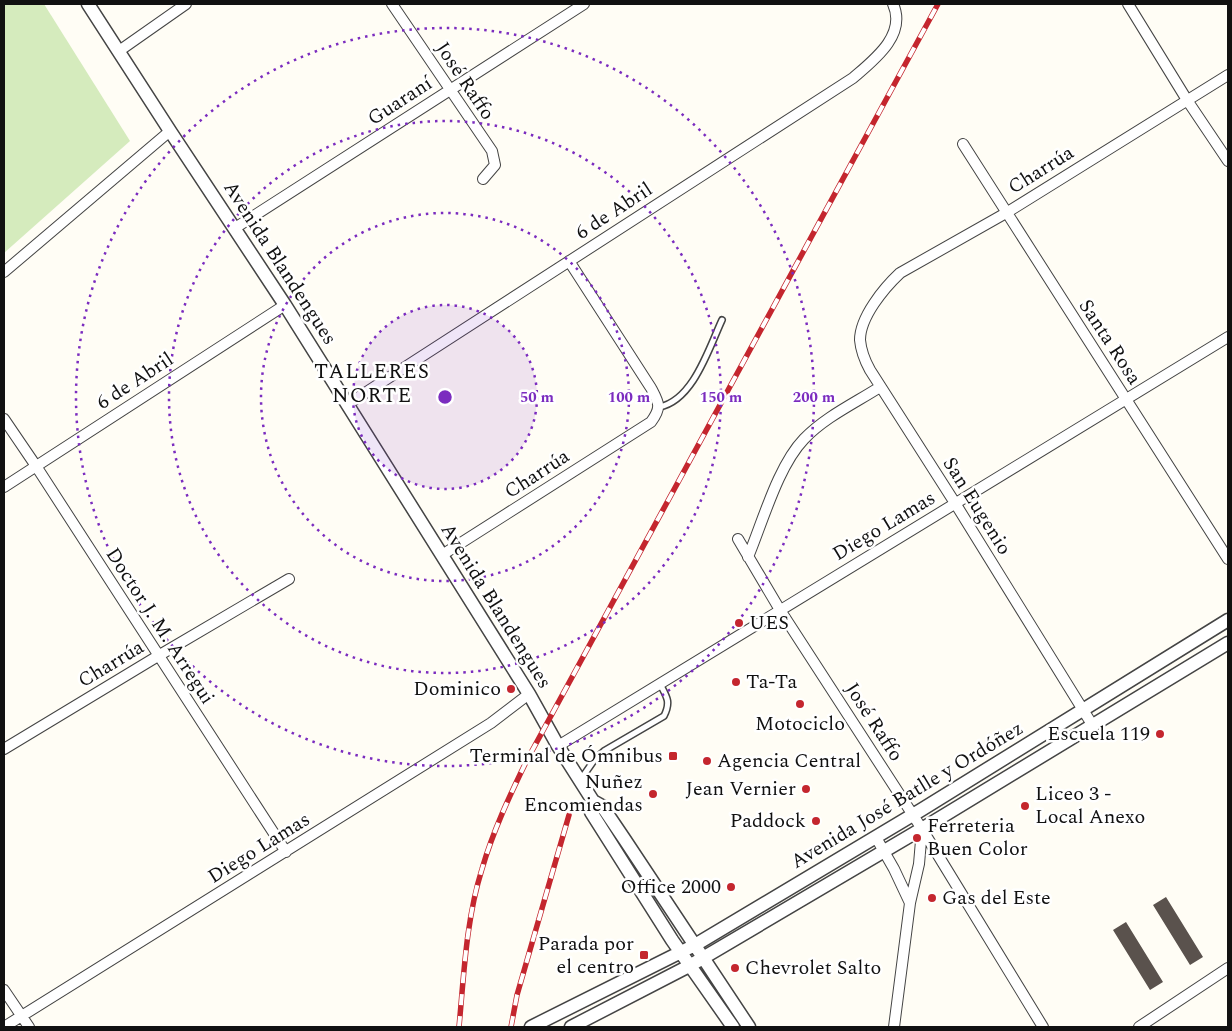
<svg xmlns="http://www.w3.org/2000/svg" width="1232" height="1031" font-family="Spectral,serif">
	<rect width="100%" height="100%" fill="#fffdf5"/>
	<path fill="#d5ebbd" d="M 4,4 L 44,4 L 130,141 L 4,253 Z"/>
	<path fill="#5a524d" d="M 1166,897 L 1203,957 L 1190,965 L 1153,905 Z
		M 1126,922 L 1163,982 L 1150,990 L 1113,930 Z"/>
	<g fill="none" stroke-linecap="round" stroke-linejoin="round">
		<defs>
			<path id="service" d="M 659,407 C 693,401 709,348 722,320
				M 581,779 L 595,759 L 604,751 L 664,716 C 671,702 667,697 660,684"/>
			<path id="minor" d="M 392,4 L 492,151 L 495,165 L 483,179
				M 1128,4 L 1187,100 L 1228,161
				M 119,51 L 186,4
				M 963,144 L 1228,559
				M 235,228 L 584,4
				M 4,272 L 170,131
				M 348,404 L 853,78 C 874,60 907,35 893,4
				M 4,419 L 36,466 L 286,852
				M 4,487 L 285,305
				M 738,539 L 780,610 L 922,829 L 1043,1027
				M 442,555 L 651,422 C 662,407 659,403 651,388 L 569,261
				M 748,557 C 763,521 778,466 804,439 C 825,417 855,403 880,387
				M 1093,726 L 955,503 L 870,370 C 865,361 861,351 860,340 C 860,317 884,288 900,273 L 1006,213 L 1228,75
				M 558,746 L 1228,337
				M 4,749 L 158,656 L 289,579
				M 872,839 L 878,841 L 894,869 L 910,903
				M 4,990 L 29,1027
				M 4,1027 L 491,723 L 529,694
				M 894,1027 L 910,903 L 919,864 L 922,829
				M 1139,1027 L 1228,968"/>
			<path id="tertiary" d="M 88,4 L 170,131 L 285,305 L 529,694 L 558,746 L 593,801 L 602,806 L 625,840 L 749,1027
				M 593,801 L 591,812 L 672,940 L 733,1027
				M 531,1027 L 695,945 L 921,810 L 1228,620
				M 571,1027 L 691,965 L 930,824 L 1228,643"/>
		</defs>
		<use href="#service" stroke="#444" stroke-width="8"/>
		<use href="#minor" stroke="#444" stroke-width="12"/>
		<use href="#tertiary" stroke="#444" stroke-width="15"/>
		<use href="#service" stroke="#fff" stroke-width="5"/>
		<use href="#minor" stroke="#fff" stroke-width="10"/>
		<use href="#tertiary" stroke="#fff" stroke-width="12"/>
		<defs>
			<path id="rail" d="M 459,1027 C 464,974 466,920 482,869 C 493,831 510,795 527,760 L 938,4
				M 511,1027 L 517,995 L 569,815"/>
		</defs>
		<use href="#rail" stroke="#c4262e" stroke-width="5.5"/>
		<use href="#rail" stroke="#fff" stroke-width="4" stroke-dasharray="11" stroke-linecap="butt"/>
	</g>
	<circle cx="445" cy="397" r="92" fill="#7b2cbf" fill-opacity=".12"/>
	<g fill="none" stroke="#7b2cbf" stroke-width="2.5" stroke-dasharray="2.5 5">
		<circle cx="445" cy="397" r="92"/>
		<circle cx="445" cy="397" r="184"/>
		<circle cx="445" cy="397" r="276"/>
		<circle cx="445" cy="397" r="369"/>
	</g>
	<g fill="#c4262e" stroke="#fff" stroke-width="2">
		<circle cx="739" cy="623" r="5"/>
		<circle cx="736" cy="682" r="5"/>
		<circle cx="511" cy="689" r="5"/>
		<circle cx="800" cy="704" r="5"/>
		<circle cx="1160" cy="734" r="5"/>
		<rect x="668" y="751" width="10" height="10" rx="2.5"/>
		<circle cx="707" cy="761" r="5"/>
		<circle cx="806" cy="789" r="5"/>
		<circle cx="653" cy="794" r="5"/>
		<circle cx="1025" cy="806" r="5"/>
		<circle cx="816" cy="821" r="5"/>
		<circle cx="917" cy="838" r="5"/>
		<circle cx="731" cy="887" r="5"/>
		<circle cx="932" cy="898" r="5"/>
		<rect x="639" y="950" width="10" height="10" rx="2.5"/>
		<circle cx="735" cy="968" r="5"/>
	</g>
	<g text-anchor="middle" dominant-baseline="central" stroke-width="5" stroke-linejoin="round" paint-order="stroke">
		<g font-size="20" fill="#111" stroke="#fff">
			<text transform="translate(465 81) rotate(56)">José Raffo</text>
			<text transform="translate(400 101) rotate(-33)">Guaraní</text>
			<text transform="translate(1041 170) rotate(-32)">Charrúa</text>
			<text transform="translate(614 211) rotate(-33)">6 de Abril</text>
			<text transform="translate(280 263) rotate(57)">Avenida Blandengues</text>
			<text transform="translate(1110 342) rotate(57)">Santa Rosa</text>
			<text transform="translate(135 381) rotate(-33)">6 de Abril</text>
			<text transform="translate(537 474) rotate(-33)">Charrúa</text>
			<text transform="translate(977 506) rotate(58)">San Eugenio</text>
			<text transform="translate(884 526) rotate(-31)">Diego Lamas</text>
			<text transform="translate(496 606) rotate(58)">Avenida Blandengues</text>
			<text transform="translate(160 626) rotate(57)">Doctor J. M. Arregui</text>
			<text transform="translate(111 664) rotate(-31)">Charrúa</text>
			<text transform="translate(874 722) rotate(57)">José Raffo</text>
			<text transform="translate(907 795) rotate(-31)">Avenida José Batlle y Ordóñez</text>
			<text transform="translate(259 848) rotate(-32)">Diego Lamas</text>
		</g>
		<g font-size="20" fill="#111" stroke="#fff" text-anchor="end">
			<text x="749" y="623" text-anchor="start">UES</text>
			<text x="746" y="682" text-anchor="start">Ta-Ta</text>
			<text x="501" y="689">Dominico</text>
			<text x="800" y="724" text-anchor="middle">Motociclo</text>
			<text x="1150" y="734">Escuela 119</text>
			<text x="663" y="756">Terminal de Ómnibus</text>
			<text x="717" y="761" text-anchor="start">Agencia Central</text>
			<text x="643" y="782">Nuñez<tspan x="643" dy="23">Encomiendas</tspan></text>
			<text x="796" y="789">Jean Vernier</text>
			<text x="1035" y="794" text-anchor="start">Liceo 3 -<tspan x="1035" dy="23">Local Anexo</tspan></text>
			<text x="806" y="821">Paddock</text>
			<text x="927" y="826" text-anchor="start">Ferreteria<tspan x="927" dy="23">Buen Color</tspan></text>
			<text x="721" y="887">Office 2000</text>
			<text x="942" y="898" text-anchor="start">Gas del Este</text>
			<text x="634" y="944">Parada por<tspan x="634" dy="23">el centro</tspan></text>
			<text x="745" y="968" text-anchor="start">Chevrolet Salto</text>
		</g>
		<g font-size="21" letter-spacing="1" fill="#111" stroke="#fff">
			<text x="372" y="372">TALLERES<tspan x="372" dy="24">NORTE</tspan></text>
		</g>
	</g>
	<circle cx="445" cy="397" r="8" fill="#7b2cbf" stroke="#fff" stroke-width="2.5"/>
	<g font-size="15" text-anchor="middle" font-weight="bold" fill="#7b2cbf" stroke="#fff" stroke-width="5" stroke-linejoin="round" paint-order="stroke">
		<text x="537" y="402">50 m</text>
		<text x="629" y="402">100 m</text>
		<text x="721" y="402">150 m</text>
		<text x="814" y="402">200 m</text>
	</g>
	<rect width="1232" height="1031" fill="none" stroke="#111111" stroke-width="10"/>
</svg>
